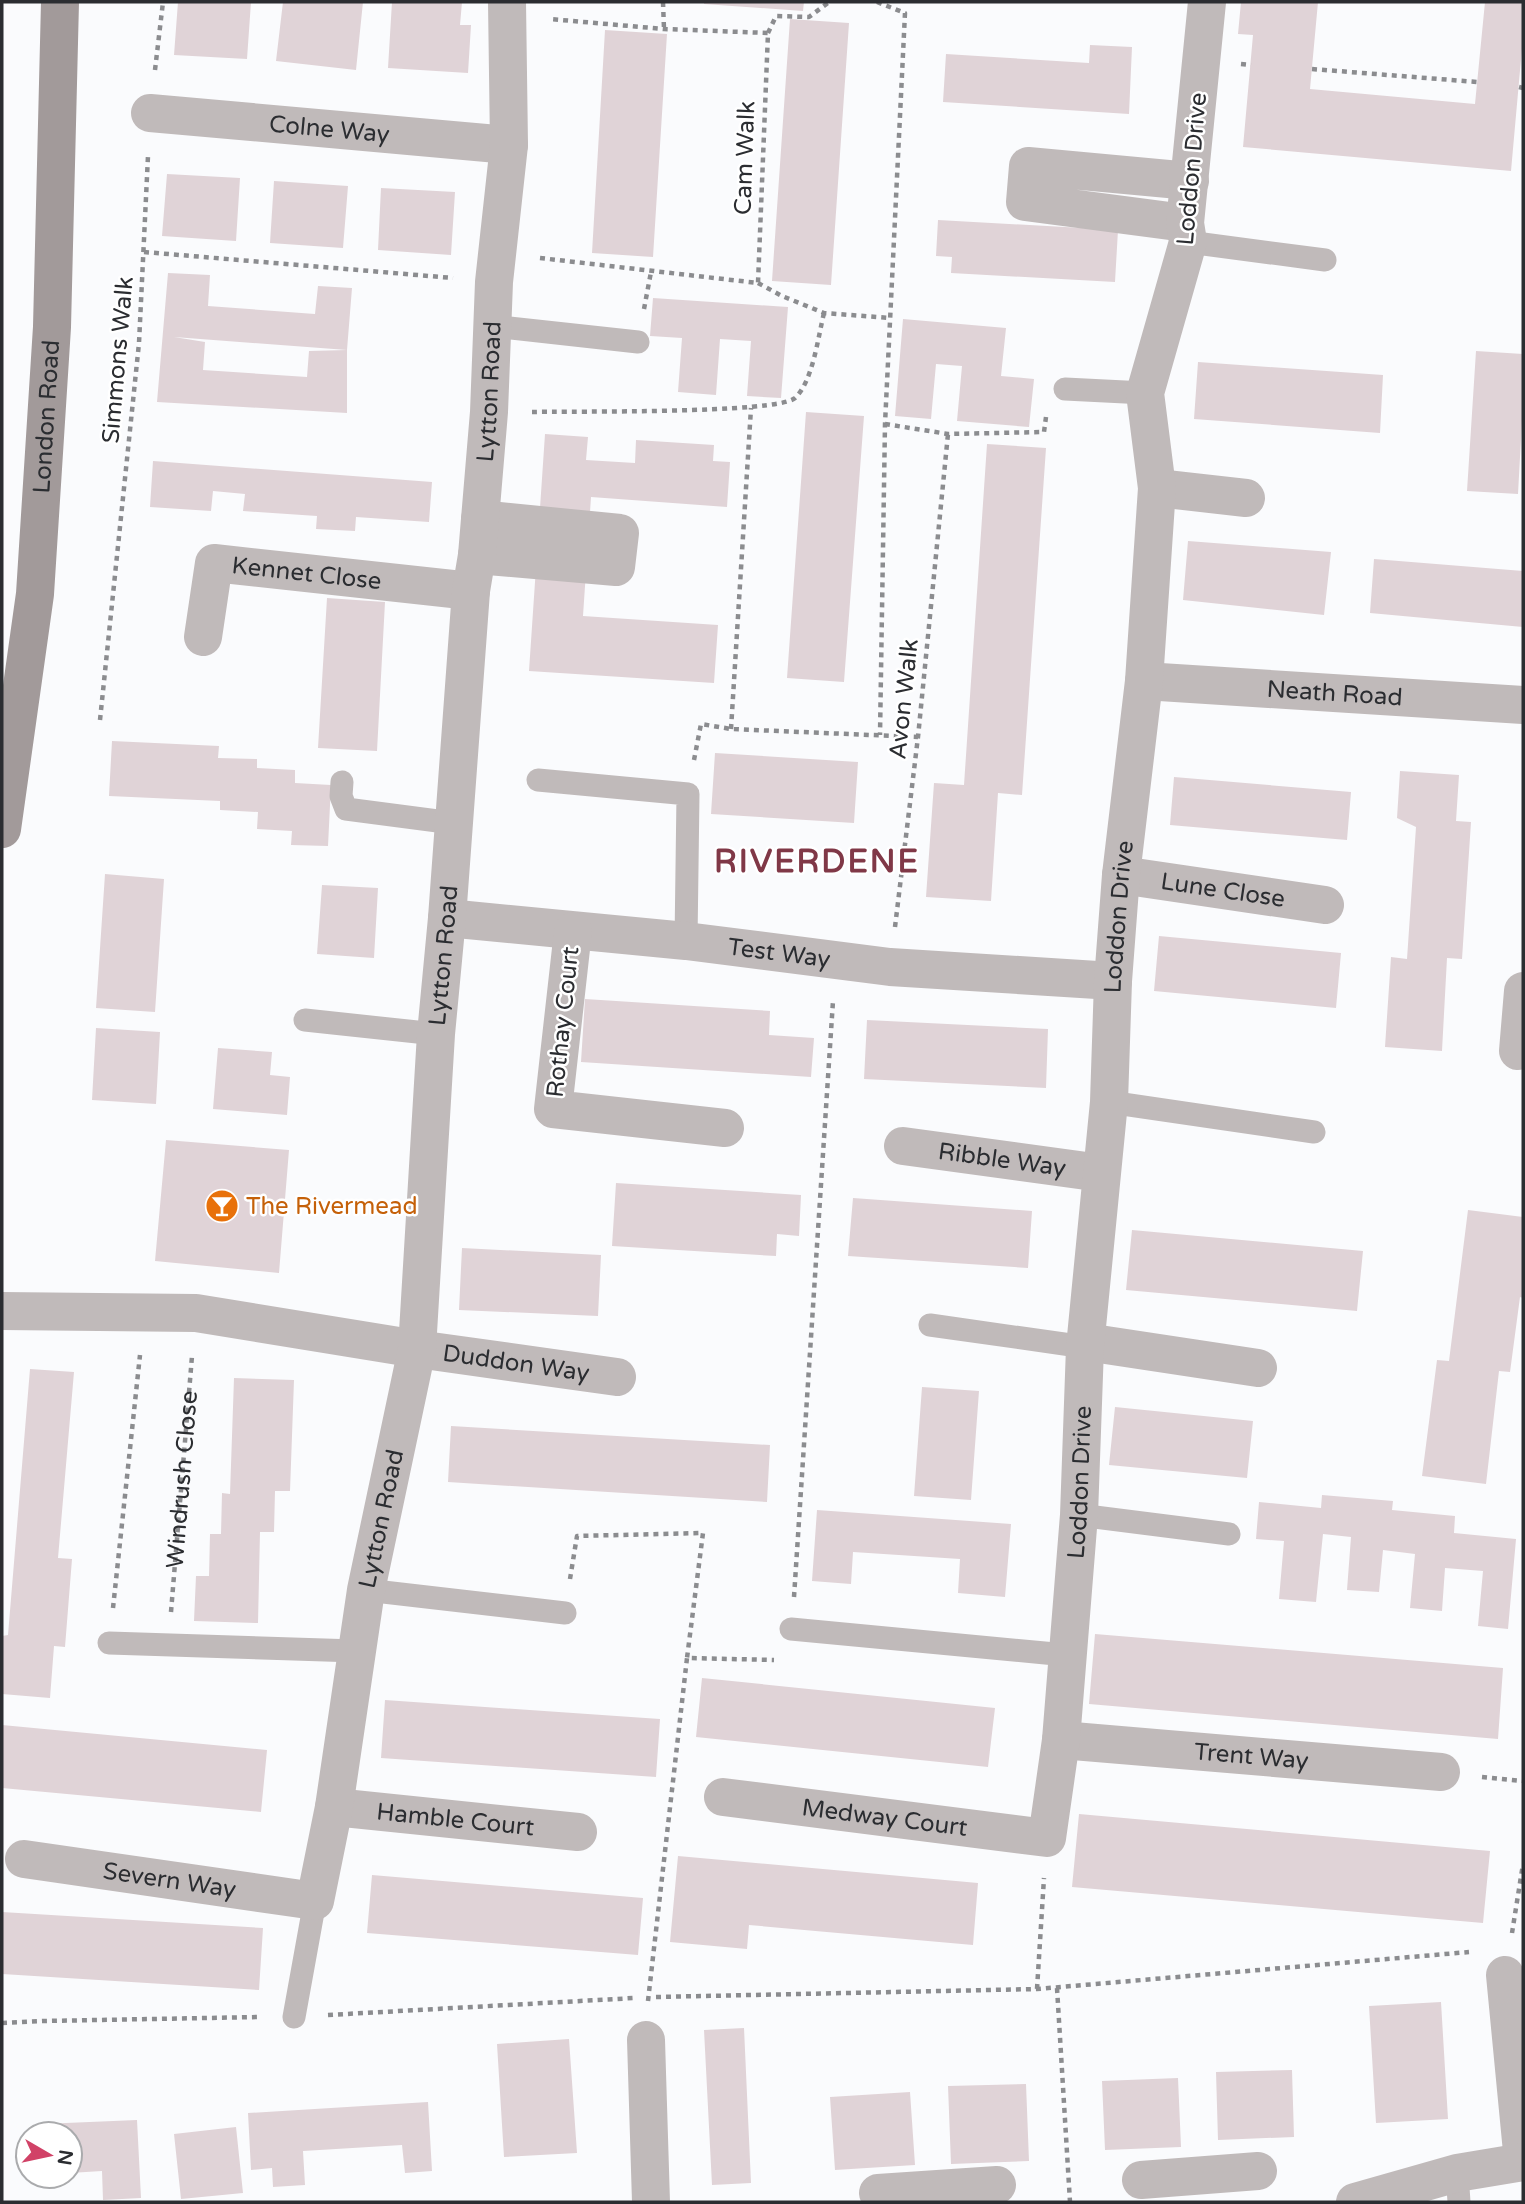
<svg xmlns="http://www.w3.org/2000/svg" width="1525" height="2204" font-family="'Varela Round',sans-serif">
	<rect width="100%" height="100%" fill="#fafbfd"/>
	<path fill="#e0d3d7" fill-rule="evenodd" d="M 178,2 L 251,2 L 247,59 L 174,55 Z
		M 283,2 L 363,2 L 356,70 L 276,61 Z
		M 392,2 L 462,2 L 460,25 L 471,25 L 468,73 L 388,68 Z
		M 704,2 L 804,2 L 803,11 L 704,4 Z
		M 1241,2 L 1318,2 L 1310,89 L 1475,104 L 1485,2 L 1523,2 L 1523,37 L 1511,171 L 1243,147 L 1253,35 L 1238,34 Z
		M 790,19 L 849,23 L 831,285 L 772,281 Z
		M 605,30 L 667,34 L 653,257 L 592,253 Z
		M 1090,45 L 1132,47 L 1129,114 L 943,102 L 946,54 L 1089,63 Z
		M 167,174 L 240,178 L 236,241 L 162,236 Z
		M 274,181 L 348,186 L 343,248 L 270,243 Z
		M 381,188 L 455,192 L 451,255 L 378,250 Z
		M 938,220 L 1118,230 L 1115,282 L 951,273 L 952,257 L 936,256 Z
		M 168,273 L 210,275 L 208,306 L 315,314 L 318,286 L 352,288 L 347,350 L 347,413 L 157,402 ZM 174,337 L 347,350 L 309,351 L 307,377 L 203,370 L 205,342 Z
		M 653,298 L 788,307 L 781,398 L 747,396 L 751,341 L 720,339 L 716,395 L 678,392 L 682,338 L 650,336 Z
		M 903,319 L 1006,328 L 1001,376 L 1034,379 L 1029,427 L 957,421 L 962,366 L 936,364 L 931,419 L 895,416 Z
		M 1476,351 L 1523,354 L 1523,402 L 1518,494 L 1467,491 Z
		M 1198,362 L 1383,375 L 1380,433 L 1194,419 Z
		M 806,412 L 864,416 L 844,682 L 787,678 Z
		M 545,434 L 588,437 L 586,460 L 635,463 L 636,440 L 714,445 L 713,461 L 730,462 L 727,507 L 591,497 L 583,616 L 718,625 L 714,683 L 529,671 Z
		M 987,444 L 1046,448 L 1022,795 L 998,793 L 991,901 L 926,897 L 934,783 L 964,785 Z
		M 153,461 L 432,482 L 429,522 L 356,517 L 355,531 L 316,529 L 317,516 L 243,511 L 245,494 L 213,491 L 211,511 L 150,507 Z
		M 1188,541 L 1331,552 L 1324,615 L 1183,600 Z
		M 1374,559 L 1523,571 L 1523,627 L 1370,613 Z
		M 327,598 L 385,602 L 377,751 L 318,748 Z
		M 112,741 L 219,746 L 218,758 L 257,759 L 257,768 L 295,770 L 295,783 L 331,785 L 328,846 L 291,845 L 292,831 L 257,829 L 258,812 L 220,810 L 220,801 L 109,796 Z
		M 715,753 L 858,762 L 854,823 L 711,814 Z
		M 1400,771 L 1459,775 L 1456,821 L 1471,822 L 1462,959 L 1447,958 L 1442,1051 L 1385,1047 L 1391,957 L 1407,959 L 1416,827 L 1397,818 Z
		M 1174,777 L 1351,792 L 1347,840 L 1170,825 Z
		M 105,874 L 164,879 L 155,1012 L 96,1008 Z
		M 322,885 L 378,888 L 374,958 L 317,954 Z
		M 1159,936 L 1341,953 L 1336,1008 L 1154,991 Z
		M 585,999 L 770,1011 L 769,1035 L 814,1038 L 811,1077 L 581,1062 Z
		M 867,1020 L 1048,1029 L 1046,1088 L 864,1079 Z
		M 96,1028 L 160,1032 L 156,1104 L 92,1100 Z
		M 218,1048 L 272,1052 L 270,1075 L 290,1077 L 287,1115 L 213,1109 Z
		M 166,1140 L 289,1150 L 279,1273 L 155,1261 Z
		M 616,1183 L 801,1195 L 799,1236 L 777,1234 L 776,1256 L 612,1246 Z
		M 853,1198 L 1032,1211 L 1028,1268 L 848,1256 Z
		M 1468,1210 L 1523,1217 L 1523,1298 L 1520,1297 L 1510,1372 L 1499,1371 L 1486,1484 L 1422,1476 L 1437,1360 L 1449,1361 Z
		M 1132,1230 L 1363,1251 L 1357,1311 L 1126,1290 Z
		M 462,1248 L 601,1255 L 598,1316 L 459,1310 Z
		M 30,1369 L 74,1372 L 58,1558 L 72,1559 L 65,1647 L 54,1646 L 50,1698 L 2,1694 L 2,1636 L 8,1635 Z
		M 234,1378 L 294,1380 L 290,1491 L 275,1491 L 274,1532 L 260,1532 L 258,1623 L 194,1621 L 196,1576 L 209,1576 L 210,1534 L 221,1534 L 222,1493 L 230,1494 Z
		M 922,1387 L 979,1391 L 971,1500 L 914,1496 Z
		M 1115,1407 L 1253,1421 L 1247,1478 L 1109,1465 Z
		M 451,1426 L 770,1445 L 767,1502 L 448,1482 Z
		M 1322,1495 L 1393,1501 L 1392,1510 L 1455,1516 L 1454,1533 L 1516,1539 L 1508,1629 L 1478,1626 L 1483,1571 L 1445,1568 L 1442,1611 L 1410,1608 L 1415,1554 L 1383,1550 L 1379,1592 L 1347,1590 L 1351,1537 L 1323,1534 L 1316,1602 L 1279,1599 L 1284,1541 L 1256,1539 L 1259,1502 L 1321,1508 Z
		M 817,1510 L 1011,1524 L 1005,1597 L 958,1593 L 960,1559 L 853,1552 L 851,1584 L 812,1581 Z
		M 1095,1634 L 1503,1668 L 1498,1739 L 1089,1704 Z
		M 702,1678 L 995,1708 L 988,1767 L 696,1737 Z
		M 385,1700 L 660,1719 L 656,1777 L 381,1758 Z
		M 2,1725 L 267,1750 L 261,1812 L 2,1788 Z
		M 1079,1814 L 1490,1851 L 1483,1923 L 1072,1887 Z
		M 678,1856 L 978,1883 L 973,1945 L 749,1925 L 747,1949 L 670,1942 Z
		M 372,1875 L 643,1898 L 638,1955 L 367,1933 Z
		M 2,1912 L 263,1928 L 259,1990 L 2,1974 Z
		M 1441,2002 L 1448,2119 L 1376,2123 L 1369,2006 Z
		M 744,2028 L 751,2183 L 712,2185 L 704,2030 Z
		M 569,2039 L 577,2153 L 504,2157 L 497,2044 Z
		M 1292,2070 L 1294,2137 L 1218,2140 L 1216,2072 Z
		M 1178,2078 L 1181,2147 L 1105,2150 L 1102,2081 Z
		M 1026,2084 L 1029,2161 L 951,2164 L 948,2086 Z
		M 910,2092 L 915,2165 L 835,2170 L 830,2097 Z
		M 428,2102 L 432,2171 L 405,2173 L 402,2145 L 303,2151 L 305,2185 L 273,2187 L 272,2168 L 251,2170 L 248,2113 Z
		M 137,2120 L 141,2198 L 103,2200 L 102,2171 L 70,2173 L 70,2134 L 43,2134 L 42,2124 Z
		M 236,2127 L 243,2193 L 181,2199 L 174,2134 Z"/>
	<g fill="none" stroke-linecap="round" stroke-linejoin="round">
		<g stroke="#8b8c8f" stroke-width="4.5" stroke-dasharray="5 5" stroke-linecap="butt">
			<path d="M 663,2 L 664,29"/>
			<path d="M 877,2 L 905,13 L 885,424 L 880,735"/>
			<path d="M 768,33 L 776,16 L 809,17 L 829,2"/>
			<path d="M 1241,64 L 1251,65"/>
			<path d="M 1312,69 L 1477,82"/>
			<path d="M 155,70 L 163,2"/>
			<path d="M 1519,87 L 1523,88"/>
			<path d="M 144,252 L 453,278"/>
			<path d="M 540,258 L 758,283 L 768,33 L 664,29 L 550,19"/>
			<path d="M 758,283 L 782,296 L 824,313 L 890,318"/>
			<path d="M 644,309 L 651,272"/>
			<path d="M 532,412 C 570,411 777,414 795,398 C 813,381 818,337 824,313"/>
			<path d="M 885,424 L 948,434 L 1044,432 L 1046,417"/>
			<path d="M 100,720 L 139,343 L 148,156"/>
			<path d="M 731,729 L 751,408"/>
			<path d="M 694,760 L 701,724 L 731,729 L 918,737"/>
			<path d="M 895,927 L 918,737 L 948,434"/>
			<path d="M 570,1579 L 577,1536 L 703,1533 L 687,1658"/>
			<path d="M 794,1597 L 833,1001"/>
			<path d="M 113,1608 L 140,1355"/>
			<path id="s1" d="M 171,1612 L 192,1356"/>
			<path d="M 1482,1777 L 1523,1781"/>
			<path d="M 1512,1933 L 1523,1864"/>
			<path d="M 1057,1988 L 1070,2202"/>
			<path d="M 1037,1989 L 1044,1878"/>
			<path d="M 656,1997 L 1037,1989 L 1469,1952"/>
			<path d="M 648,2001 L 687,1658 L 774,1660"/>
			<path d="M 328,2015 L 634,1998"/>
			<path d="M 2,2023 L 44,2021 L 260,2017"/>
		</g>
		<path stroke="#c0baba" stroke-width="23" d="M 1188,242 L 1325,260
			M 492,326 L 638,342
			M 1065,389 L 1145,393
			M 538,780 L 688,794 L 686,941
			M 342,782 L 341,796 L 346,809 L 453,823
			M 305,1020 L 436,1034
			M 1109,1102 L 1314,1132
			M 930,1325 L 1085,1347
			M 1079,1515 L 1229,1534
			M 366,1590 L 565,1613
			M 791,1629 L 1066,1655
			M 109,1643 L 356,1651
			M 294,2017 L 315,1901
			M 1457,2173 L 1459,2202"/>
		<g stroke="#c0baba" stroke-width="38">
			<path id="s2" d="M 150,113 L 509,145"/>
			<path d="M 1185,223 L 1025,202 L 1028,166 L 1190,181"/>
			<path d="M 1157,488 L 1246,498"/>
			<path d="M 477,555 L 616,567 L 620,533 L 480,519"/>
			<path id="s3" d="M 203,637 L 214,563 L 471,591"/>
			<path id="s4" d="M 1144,681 L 1523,705"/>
			<path id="s5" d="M 1121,875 L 1325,905"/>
			<path id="s6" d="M 447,918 L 686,941 L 890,967 L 1113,981"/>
			<path d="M 573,931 L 553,1109 L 725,1128"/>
			<path d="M 1518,1051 L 1523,991"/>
			<path id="s7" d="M 903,1146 L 1101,1173"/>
			<path id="s8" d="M 2,1311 L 196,1313 L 417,1349 L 617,1377"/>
			<path d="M 1086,1342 L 1258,1368"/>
			<path id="s9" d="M 1061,1740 L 1441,1772"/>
			<path id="s10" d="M 723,1797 L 1047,1838 L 1061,1740 L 1079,1515 L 1085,1347 L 1109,1102 L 1113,981 L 1121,875 L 1144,681 L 1157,488 L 1145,393 L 1188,242 L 1185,223 L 1207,2"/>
			<path id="s11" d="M 334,1807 L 578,1832"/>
			<path id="s12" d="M 24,1859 L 315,1901 L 334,1807 L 366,1590 L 417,1349 L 436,1034 L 447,918 L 471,591 L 477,555 L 489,412 L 494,282 L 509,145 L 507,2"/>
			<path d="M 1505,1975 L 1523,2162"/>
			<path d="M 646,2040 L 651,2202"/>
			<path d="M 1141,2180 L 1258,2171"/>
			<path d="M 878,2193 L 997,2185"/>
			<path d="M 1355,2202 L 1457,2173 L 1523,2162"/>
		</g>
		<path stroke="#a29a9a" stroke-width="38" id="s13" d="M 2,829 L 35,594 L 52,327 L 60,2"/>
	</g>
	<defs>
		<symbol id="bar-disc" viewBox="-11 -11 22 22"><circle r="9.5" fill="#e8710a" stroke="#fff"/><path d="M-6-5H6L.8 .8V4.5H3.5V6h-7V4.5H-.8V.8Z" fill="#fff"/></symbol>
	</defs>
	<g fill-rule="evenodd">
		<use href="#bar-disc" x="203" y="1187" width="38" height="38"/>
	</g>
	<g text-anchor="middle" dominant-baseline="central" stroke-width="5" stroke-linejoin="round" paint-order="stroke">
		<g font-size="24" fill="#2b2d31" stroke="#fff">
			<text stroke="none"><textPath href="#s2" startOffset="180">Colne Way</textPath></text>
			<text transform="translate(745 158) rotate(-88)">Cam Walk</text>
			<text transform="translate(1192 169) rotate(-85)">Loddon Drive</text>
			<text transform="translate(118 360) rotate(-85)">Simmons Walk</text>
			<text stroke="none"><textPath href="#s12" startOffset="1816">Lytton Road</textPath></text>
			<text stroke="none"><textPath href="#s13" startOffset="415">London Road</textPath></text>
			<text stroke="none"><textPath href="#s3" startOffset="168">Kennet Close</textPath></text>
			<text stroke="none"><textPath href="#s4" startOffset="191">Neath Road</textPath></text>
			<text transform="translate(904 699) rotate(-84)">Avon Walk</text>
			<text stroke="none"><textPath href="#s5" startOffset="103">Lune Close</textPath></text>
			<text stroke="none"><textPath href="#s10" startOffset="1251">Loddon Drive</textPath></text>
			<text stroke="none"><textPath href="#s6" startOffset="334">Test Way</textPath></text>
			<text stroke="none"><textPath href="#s12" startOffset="1250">Lytton Road</textPath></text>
			<text transform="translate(563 1022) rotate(-84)">Rothay Court</text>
			<text stroke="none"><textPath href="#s7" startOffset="100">Ribble Way</textPath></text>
			<text stroke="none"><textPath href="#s8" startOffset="518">Duddon Way</textPath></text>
			<text stroke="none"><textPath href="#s1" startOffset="133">Windrush Close</textPath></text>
			<text stroke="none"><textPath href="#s10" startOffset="684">Loddon Drive</textPath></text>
			<text stroke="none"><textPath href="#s12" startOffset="682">Lytton Road</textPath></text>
			<text stroke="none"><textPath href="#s9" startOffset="191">Trent Way</textPath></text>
			<text stroke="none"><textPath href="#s10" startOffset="163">Medway Court</textPath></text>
			<text stroke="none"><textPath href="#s11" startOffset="122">Hamble Court</textPath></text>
			<text stroke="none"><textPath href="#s12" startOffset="147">Severn Way</textPath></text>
		</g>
		<g font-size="24" fill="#c56008" stroke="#fff" text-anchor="start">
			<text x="246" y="1206">The Rivermead</text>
		</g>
		<g font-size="32" font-weight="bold" letter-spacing="2" fill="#803847" stroke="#fff">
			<text x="817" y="862">RIVERDENE</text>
		</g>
	</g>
	<rect width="1525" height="2204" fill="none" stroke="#2b2d31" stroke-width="7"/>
	<g transform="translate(49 2155) rotate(99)"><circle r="33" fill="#ffffff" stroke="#aaabad" stroke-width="2"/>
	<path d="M0-5L12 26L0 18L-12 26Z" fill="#d14267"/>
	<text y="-10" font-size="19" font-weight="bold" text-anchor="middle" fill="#2b2d31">N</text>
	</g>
</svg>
